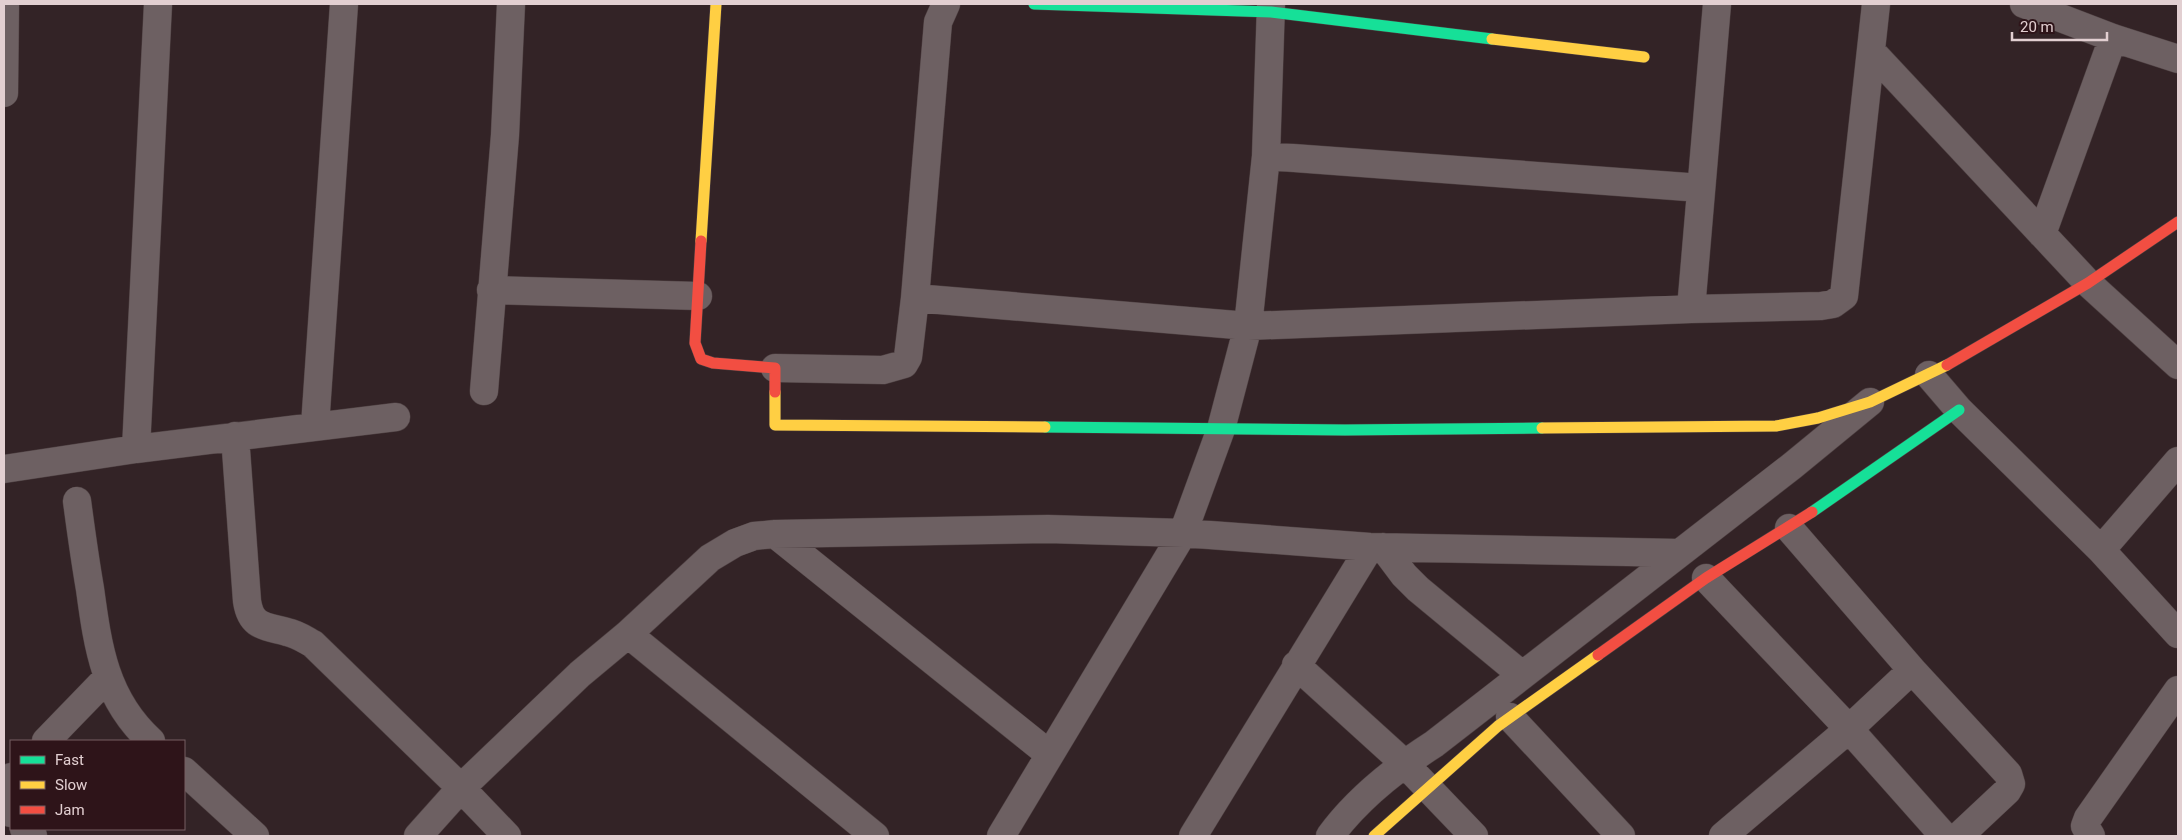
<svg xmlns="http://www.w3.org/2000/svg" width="2182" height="840" font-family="Roboto,sans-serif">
	<rect width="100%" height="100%" fill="#332326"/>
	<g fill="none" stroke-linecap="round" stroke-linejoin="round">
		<defs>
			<path id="street" d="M 2024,4 L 2113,38 L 2178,59
				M 1871,51 L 2088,283 L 2178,365
				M 4,93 L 5,4
				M 1266,156 L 1701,188
				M 2042,234 L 2113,38
				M 491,290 L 698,296
				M 915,298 L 1248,326 L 1266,156 L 1271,4
				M 1691,309 L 1717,4
				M 775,368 L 883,370 L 904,364 L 908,357 L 915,298 L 938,22 L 946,4
				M 1929,375 L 1959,410 L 2101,550 L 2178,634
				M 484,391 L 505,135 L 511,4
				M 315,426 L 344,4
				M 235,436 L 247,601 C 251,628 266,626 287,632 C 297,634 304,639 313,644 L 461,788 L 507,836
				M 136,449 L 158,4
				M 4,469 L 136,449 L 396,417
				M 77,501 C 81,531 85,560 90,589 C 98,648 105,699 151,741
				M 1789,528 L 1912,670 L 2008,774 L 2011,784 L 2007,791 L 1959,836
				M 775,534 L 1049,754
				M 1383,547 L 1404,575 L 1418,589 L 1522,675
				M 2101,550 L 2178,461
				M 1706,578 L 1849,729 L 1944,836
				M 628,634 L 875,836
				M 1296,665 L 1404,763 L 1474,836
				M 1510,717 L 1621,836
				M 46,741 L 107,678
				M 184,771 L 255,836
				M 11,777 C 3,788 4,803 11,813
				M 24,829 L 33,836
				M 418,836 L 461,788 L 580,674 L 628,634 L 710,558 L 735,543 L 754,536 L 775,534 L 1048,529 L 1183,533 L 1370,547 L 1679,553
				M 1001,836 L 1183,533 L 1221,429 L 1248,326 L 1691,309 L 1821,306 L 1833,304 L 1844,296 L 1876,4
				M 1193,836 L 1370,547
				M 1330,836 C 1357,799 1395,769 1434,744 L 1792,466 L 1870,402
				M 1723,836 L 1849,729 L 1912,670
				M 2091,836 L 2085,826 L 2088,818 L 2178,690"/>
			<path id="fast" d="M 1034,4 L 1271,12 L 1492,39
				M 1045,427 L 1345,430 L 1542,428
				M 1812,512 L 1959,410"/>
			<path id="slow" d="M 1492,39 L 1644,57
				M 701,241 L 716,4
				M 775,392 L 775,425 L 1045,427
				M 1542,428 L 1776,426 L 1818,418 L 1870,402 L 1947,365
				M 1374,836 L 1498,726 L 1598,655"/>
			<path id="jam" d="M 701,241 L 695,343 L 701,359 L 713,363 L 775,368 L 775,392
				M 1947,365 L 2088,283 L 2178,222
				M 1598,655 L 1706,578 L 1812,512"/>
		</defs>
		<use href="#street" stroke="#4e4042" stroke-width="29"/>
		<use href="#fast" stroke="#4e4042" stroke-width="12"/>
		<use href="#slow" stroke="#4e4042" stroke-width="12"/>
		<use href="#jam" stroke="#4e4042" stroke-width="12"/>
		<use href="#street" stroke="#6d6062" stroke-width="28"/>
		<use href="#fast" stroke="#16e098" stroke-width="11"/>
		<use href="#slow" stroke="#ffcf43" stroke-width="11"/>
		<use href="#jam" stroke="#f24e42" stroke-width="11"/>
	</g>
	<rect width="2182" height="840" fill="none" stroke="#e2cfd1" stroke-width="10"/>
	<rect x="10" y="740" width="175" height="90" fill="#2e1419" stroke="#765f63"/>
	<rect x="20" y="756" width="25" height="8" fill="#16e098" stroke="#765f63"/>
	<text x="55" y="765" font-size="15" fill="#e2cfd1">Fast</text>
	<rect x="20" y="781" width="25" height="8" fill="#ffcf43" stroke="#765f63"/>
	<text x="55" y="790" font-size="15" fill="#e2cfd1">Slow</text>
	<rect x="20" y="806" width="25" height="8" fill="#f24e42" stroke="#765f63"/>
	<text x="55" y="815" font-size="15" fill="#e2cfd1">Jam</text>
	<path d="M2012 32v8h95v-8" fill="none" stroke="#e2cfd1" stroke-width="2.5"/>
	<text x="2020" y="32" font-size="15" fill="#e2cfd1" stroke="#2e1419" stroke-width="4" paint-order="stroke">20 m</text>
</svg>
